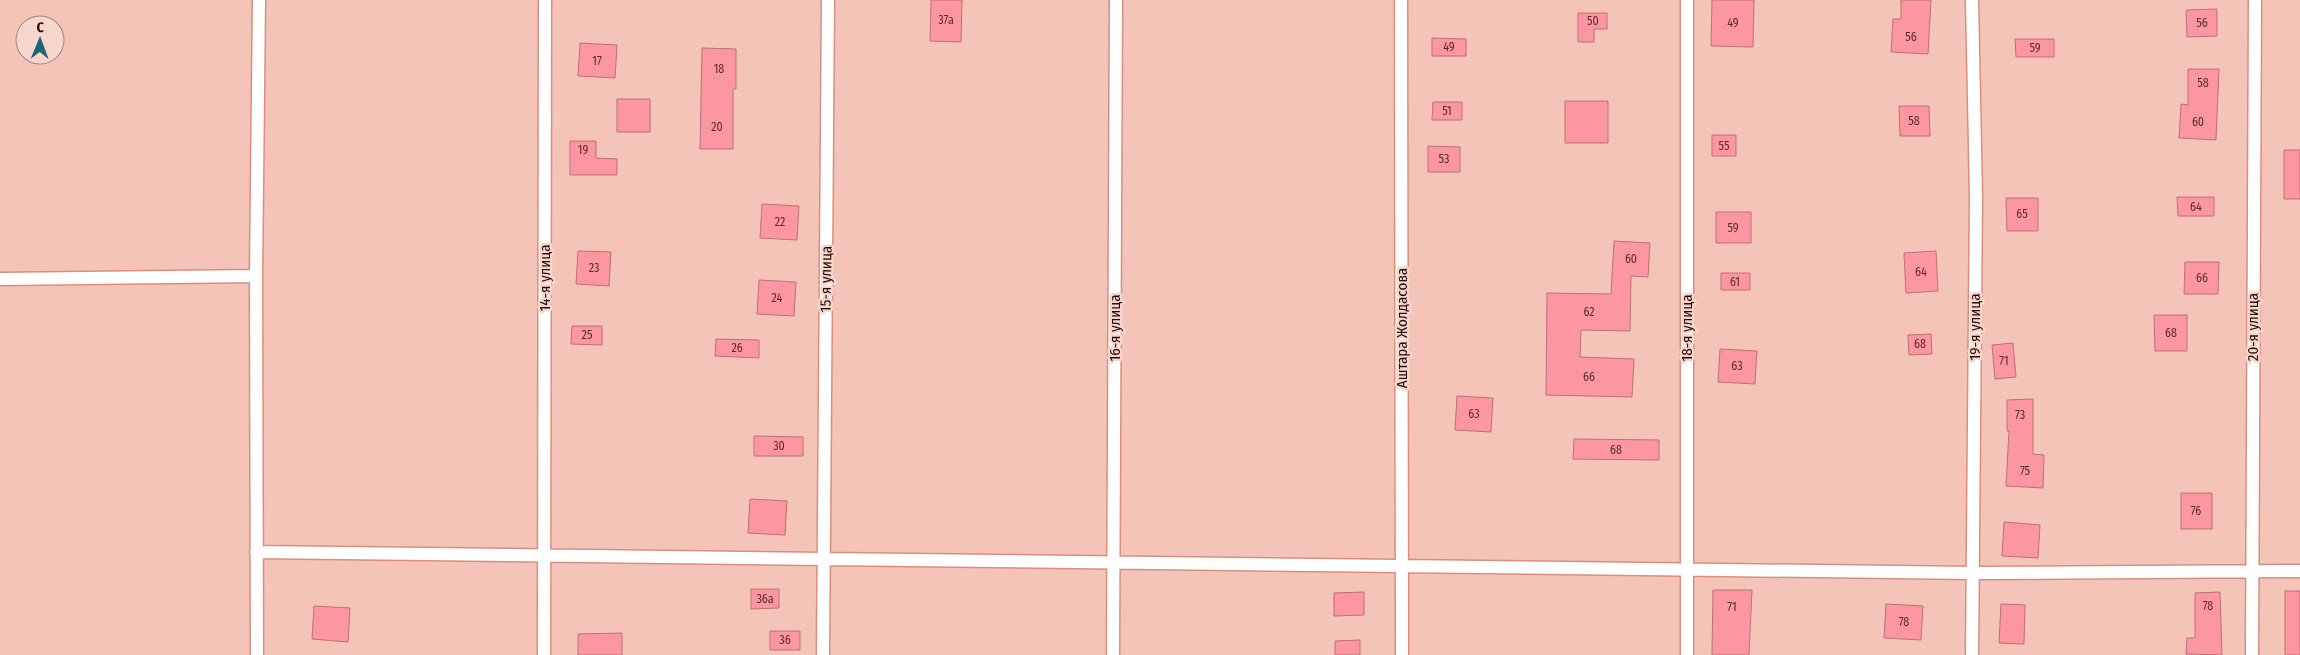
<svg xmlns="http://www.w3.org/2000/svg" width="2300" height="655" font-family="'Fira Sans Condensed',sans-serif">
	<rect width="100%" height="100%" fill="#f5c4b9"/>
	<path fill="#fc96a0" stroke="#bc7077" d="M 931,0 L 962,0 L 961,42 L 930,41 Z
		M 1712,0 L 1754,0 L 1753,47 L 1711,46 Z
		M 1901,0 L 1931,0 L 1928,54 L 1891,52 L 1893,19 L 1901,19 Z
		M 2217,9 L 2217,36 L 2187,37 L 2186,10 Z
		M 1578,13 L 1607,13 L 1607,29 L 1594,29 L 1594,42 L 1578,42 Z
		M 1432,38 L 1466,39 L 1466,56 L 1432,56 Z
		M 2015,39 L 2054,39 L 2054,57 L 2016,57 Z
		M 580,43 L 617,45 L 615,78 L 578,76 Z
		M 702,48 L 736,49 L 736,89 L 733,89 L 733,149 L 700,149 Z
		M 2188,69 L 2219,69 L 2216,140 L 2179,138 L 2181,104 L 2188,105 Z
		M 617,99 L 650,99 L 650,132 L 617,132 Z
		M 1565,101 L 1608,101 L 1608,143 L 1565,143 Z
		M 1433,102 L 1462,102 L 1462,120 L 1432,120 Z
		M 1899,106 L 1929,106 L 1930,136 L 1900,136 Z
		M 1712,135 L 1736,135 L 1736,156 L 1712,156 Z
		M 570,141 L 596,141 L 596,158 L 617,159 L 617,175 L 570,175 Z
		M 1428,146 L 1460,147 L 1460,172 L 1428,172 Z
		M 2284,150 L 2300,150 L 2300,199 L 2284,199 Z
		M 2177,197 L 2214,197 L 2214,216 L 2178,216 Z
		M 2006,198 L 2038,198 L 2038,231 L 2007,231 Z
		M 762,204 L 799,206 L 797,240 L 760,238 Z
		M 1716,212 L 1751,212 L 1751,243 L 1716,243 Z
		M 1614,241 L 1650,243 L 1648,277 L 1631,276 L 1630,331 L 1581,330 L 1580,357 L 1634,359 L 1632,397 L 1546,395 L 1547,293 L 1611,294 Z
		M 578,251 L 611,252 L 609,286 L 576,284 Z
		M 1936,251 L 1938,291 L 1906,293 L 1904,253 Z
		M 2185,262 L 2219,262 L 2218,294 L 2184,294 Z
		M 1721,273 L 1750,273 L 1750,290 L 1721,290 Z
		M 759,280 L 796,282 L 794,316 L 757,314 Z
		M 2154,315 L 2187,315 L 2187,351 L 2155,351 Z
		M 572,326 L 602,326 L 602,345 L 571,344 Z
		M 1931,334 L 1932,354 L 1909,355 L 1908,335 Z
		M 716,339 L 759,340 L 759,358 L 715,356 Z
		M 2013,343 L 2016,377 L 1995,379 L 1992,345 Z
		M 1720,349 L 1757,351 L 1755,384 L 1718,382 Z
		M 1457,396 L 1493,398 L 1491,432 L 1455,430 Z
		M 2033,399 L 2033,454 L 2044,455 L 2043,488 L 2006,486 L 2009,431 L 2007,431 L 2007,400 Z
		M 754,436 L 803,437 L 803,456 L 754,456 Z
		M 1574,439 L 1659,440 L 1659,460 L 1573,459 Z
		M 2181,493 L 2212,493 L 2212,529 L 2181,529 Z
		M 750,499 L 787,501 L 785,535 L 748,533 Z
		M 2004,522 L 2040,525 L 2038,558 L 2002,556 Z
		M 751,589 L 779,589 L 779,608 L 751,609 Z
		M 1713,590 L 1752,590 L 1749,655 L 1712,655 Z
		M 2285,591 L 2300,591 L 2300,655 L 2285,655 Z
		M 1364,592 L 1364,615 L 1334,616 L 1334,593 Z
		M 2220,592 L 2222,655 L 2186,654 L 2187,638 L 2195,638 L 2195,593 Z
		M 1886,604 L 1923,606 L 1921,640 L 1884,638 Z
		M 2001,604 L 2025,605 L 2024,644 L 1999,643 Z
		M 314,606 L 350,608 L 348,642 L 312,639 Z
		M 770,631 L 800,631 L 800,650 L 770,650 Z
		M 622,633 L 622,655 L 578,655 L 578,634 Z
		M 1360,640 L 1360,655 L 1335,655 L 1335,641 Z"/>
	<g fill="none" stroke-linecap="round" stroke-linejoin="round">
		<defs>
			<path id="street" d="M 1401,0 L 1402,655
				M 1687,0 L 1687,655
				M 0,279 L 256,276
				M 256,552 L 1973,573 L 2300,571
				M 257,655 L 256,276 L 259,0
				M 544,655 L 545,0
				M 823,655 L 828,0
				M 1113,655 L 1116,0
				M 1972,655 L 1976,196 L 1972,0
				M 2252,655 L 2255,0"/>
		</defs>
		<use href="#street" stroke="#da8e7c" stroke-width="15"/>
		<use href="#street" stroke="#fff" stroke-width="12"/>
	</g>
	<g text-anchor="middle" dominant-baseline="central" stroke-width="5" stroke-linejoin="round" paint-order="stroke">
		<g font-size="12" fill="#5a2c2b">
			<text x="946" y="20">37а</text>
			<text x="1593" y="21">50</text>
			<text x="1733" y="23">49</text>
			<text x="2202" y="23">56</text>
			<text x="1911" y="37">56</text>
			<text x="1449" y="47">49</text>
			<text x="2035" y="48">59</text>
			<text x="597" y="61">17</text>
			<text x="719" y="69">18</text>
			<text x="2203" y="83">58</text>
			<text x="1447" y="111">51</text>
			<text x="1914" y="121">58</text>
			<text x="2198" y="122">60</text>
			<text x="717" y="127">20</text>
			<text x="1724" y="146">55</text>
			<text x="583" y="150">19</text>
			<text x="1444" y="159">53</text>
			<text x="2196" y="207">64</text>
			<text x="2022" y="214">65</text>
			<text x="780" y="222">22</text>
			<text x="1733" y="228">59</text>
			<text x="1631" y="259">60</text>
			<text x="594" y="268">23</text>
			<text x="1921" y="272">64</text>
			<text x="2202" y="278">66</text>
			<text x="1735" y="282">61</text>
			<text x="777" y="298">24</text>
			<text x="1589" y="312">62</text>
			<text x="2171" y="333">68</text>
			<text x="587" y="335">25</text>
			<text x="1920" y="344">68</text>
			<text x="737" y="348">26</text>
			<text x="2004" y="361">71</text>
			<text x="1737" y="366">63</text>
			<text x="1589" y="377">66</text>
			<text x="1474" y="414">63</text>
			<text x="2020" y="415">73</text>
			<text x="779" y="446">30</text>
			<text x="1616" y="450">68</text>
			<text x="2025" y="471">75</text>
			<text x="2196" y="511">76</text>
			<text x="765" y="599">36а</text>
			<text x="2208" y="606">78</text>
			<text x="1732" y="607">71</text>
			<text x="1904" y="622">78</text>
			<text x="785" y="640">36</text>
		</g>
		<g font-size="15" fill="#240904" stroke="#f7d6ce">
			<text transform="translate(545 278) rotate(-90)">14-я улица</text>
			<text transform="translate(826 279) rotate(-89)">15-я улица</text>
			<text transform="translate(1975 327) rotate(-90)">19-я улица</text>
			<text transform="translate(2253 327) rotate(-90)">20-я улица</text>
			<text transform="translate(1115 328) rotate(-90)">16-я улица</text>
			<text transform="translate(1402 328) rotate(-90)">Аштара Жолдасова</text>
			<text transform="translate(1687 328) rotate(-90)">18-я улица</text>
		</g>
	</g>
	<g transform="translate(40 40) rotate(1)"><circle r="24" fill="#f7d6ce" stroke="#a3847d"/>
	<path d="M0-4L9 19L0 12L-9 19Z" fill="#1d6574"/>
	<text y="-8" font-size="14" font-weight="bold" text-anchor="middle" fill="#240904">С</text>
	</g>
</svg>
